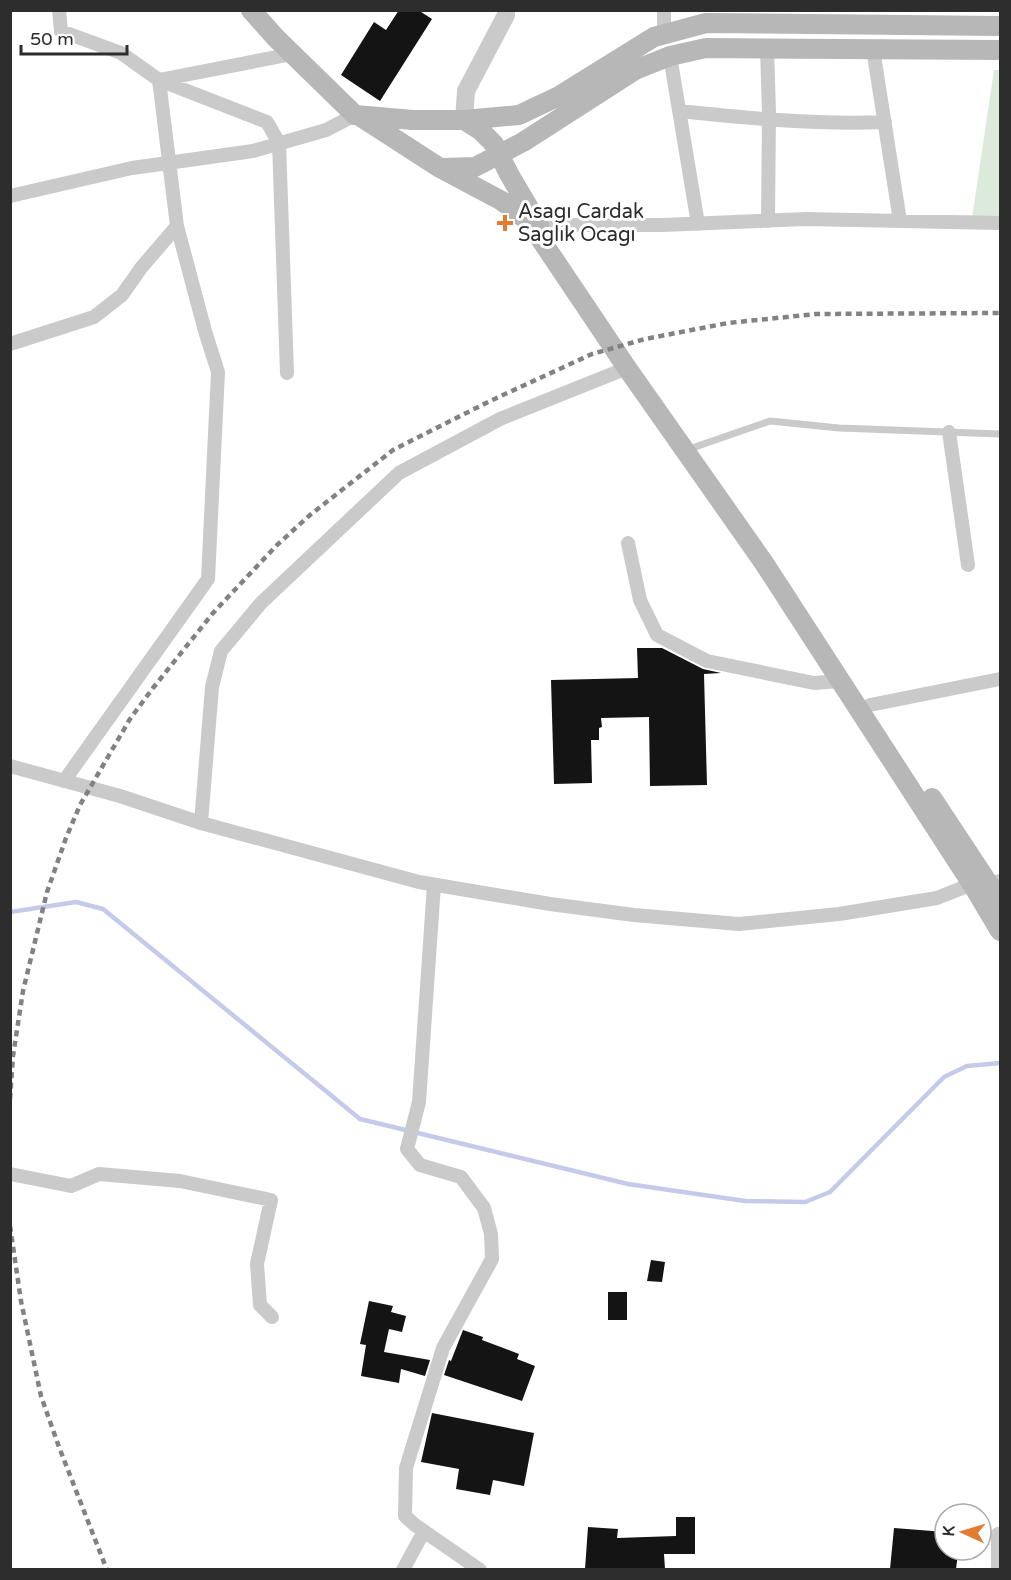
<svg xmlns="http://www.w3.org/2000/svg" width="1011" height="1580" font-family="'Varela Round',sans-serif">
	<rect width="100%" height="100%" fill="#fff"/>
	<path fill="#dbeada" d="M 994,70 L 1000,70 L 1000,218 L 972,218 Z"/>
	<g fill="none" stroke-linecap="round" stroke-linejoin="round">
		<path stroke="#c6caea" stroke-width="4.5" d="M 10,912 L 76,902 L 103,909 L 360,1119 L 628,1184 L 745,1201 L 805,1202 L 830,1192 L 944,1077 L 967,1066 L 1000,1063"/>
	</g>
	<path fill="#141414" d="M 399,10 L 418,10 L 432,19 L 380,101 L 341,75 L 374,22 L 386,30 Z
		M 637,648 L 662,648 L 703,669 L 721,673 L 704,674 L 707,785 L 650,786 L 649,717 L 601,718 L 602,727 L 599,728 L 599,740 L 591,740 L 592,783 L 554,784 L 551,680 L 638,678 Z
		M 651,1260 L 665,1262 L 662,1282 L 647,1281 Z
		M 608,1292 L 627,1292 L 627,1320 L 608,1320 Z
		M 369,1301 L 393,1306 L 391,1312 L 406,1316 L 402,1332 L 389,1329 L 384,1352 L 430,1360 L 425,1376 L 401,1369 L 399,1383 L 361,1376 L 366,1345 L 360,1344 Z
		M 463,1330 L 483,1337 L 482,1340 L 519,1354 L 517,1359 L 535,1366 L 522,1401 L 444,1375 L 449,1360 L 451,1361 Z
		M 432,1413 L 534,1433 L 524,1486 L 493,1480 L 490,1495 L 456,1489 L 459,1469 L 421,1462 Z
		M 676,1517 L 695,1517 L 695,1554 L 664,1554 L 665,1569 L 585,1569 L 588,1527 L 618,1529 L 617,1538 L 676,1536 Z
		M 894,1528 L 945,1532 L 945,1553 L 958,1554 L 956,1569 L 890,1569 Z"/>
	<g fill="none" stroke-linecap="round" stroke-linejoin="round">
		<path stroke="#cacaca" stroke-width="7" d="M 695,447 L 770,421 L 839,428 L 1000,434"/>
		<path stroke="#cacaca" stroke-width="14" d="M 59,10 L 61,31 L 121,53 L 159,80 L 267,122 L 279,143 L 287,373
			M 664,10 L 664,34
			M 767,49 L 769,112 L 768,221
			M 873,49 L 900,221
			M 670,56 L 698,224
			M 679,111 C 747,118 816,125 885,122
			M 10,196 L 132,168 L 253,151 L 326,130 L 355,115
			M 539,225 L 663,225 L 806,219 L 1000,223
			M 10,344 L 94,317 L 122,295 L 141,268 L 177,226
			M 949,432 L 968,565
			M 628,543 L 640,600 L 657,635 L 707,661 L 814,683 L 840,681
			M 870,705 L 1000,679
			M 10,766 L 120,796 L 201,823 L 419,882 L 550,904 L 634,915 L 739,924 L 839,914 L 937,898 L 972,884 L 984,886 L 1000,881
			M 64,781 L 208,579 L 218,372 L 205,331 L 177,226 L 159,80 L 292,54
			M 201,823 L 212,687 L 221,651 L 261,603 L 399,473 L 500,419 L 627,368
			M 434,885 L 419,1102 L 407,1149 L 420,1165 L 461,1177 L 484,1208 L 491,1234 L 492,1259 L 443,1348 L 406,1468 L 405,1516 L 415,1525 L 480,1570
			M 10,1174 L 71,1186 L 99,1174 L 180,1181 L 271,1200 L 257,1264 L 260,1305 L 272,1317
			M 998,1534 L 998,1570
			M 403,1570 L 424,1531"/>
		<path stroke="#cacaca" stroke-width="18" d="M 464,120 L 466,91 L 506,15 L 506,10"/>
		<path stroke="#b7b7b7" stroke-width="20" d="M 251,10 L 275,37 L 355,115 L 413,120 L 464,120 L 519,115 L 559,96 L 654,37 L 706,23 L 1000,26
			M 358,115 L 440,168 L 502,201 L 529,222 L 627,368 L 764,563 L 972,884 L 1000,931
			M 464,120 L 480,130 L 494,144 L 509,174 L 539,225
			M 443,168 L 475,167 L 523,142 L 635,70 L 670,56 L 706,48 L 1000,50
			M 932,798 L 1000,901"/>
		<path stroke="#828282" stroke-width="4.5" stroke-dasharray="6 4.5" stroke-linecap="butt" d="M 10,1099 L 13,1056 L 23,991 L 47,892 L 66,838 L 80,805 L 130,719 L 153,688 L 213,613 L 277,545 L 310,515 L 393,450 L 490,401 L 592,354 L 645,339 L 728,323 L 816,314 L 1000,313
			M 10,1226 L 21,1301 L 41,1396 L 59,1447 L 107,1570"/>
	</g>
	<path fill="#e37b30" stroke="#fff" stroke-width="2" d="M502 214h6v6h6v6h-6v6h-6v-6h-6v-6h6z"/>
	<g text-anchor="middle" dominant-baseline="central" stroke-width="6" stroke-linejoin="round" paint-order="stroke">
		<g font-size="20" fill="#2d2d2d" stroke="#fff" text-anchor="start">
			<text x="518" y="212">Asagı Cardak<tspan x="518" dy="23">Saglık Ocagı</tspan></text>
		</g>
	</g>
	<rect width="1011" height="1580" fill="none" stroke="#2d2d2d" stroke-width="24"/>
	<g transform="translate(963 1532) rotate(274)"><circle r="28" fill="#ffffff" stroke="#ababab" stroke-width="1.5"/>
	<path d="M0-4.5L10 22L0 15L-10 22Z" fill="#e37b30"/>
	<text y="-9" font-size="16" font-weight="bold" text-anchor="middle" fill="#2d2d2d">K</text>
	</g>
	<path d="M21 45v9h106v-9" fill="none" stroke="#2d2d2d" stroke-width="3"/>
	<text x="30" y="45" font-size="18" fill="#2d2d2d" stroke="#ffffff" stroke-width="4.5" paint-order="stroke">50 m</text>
</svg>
